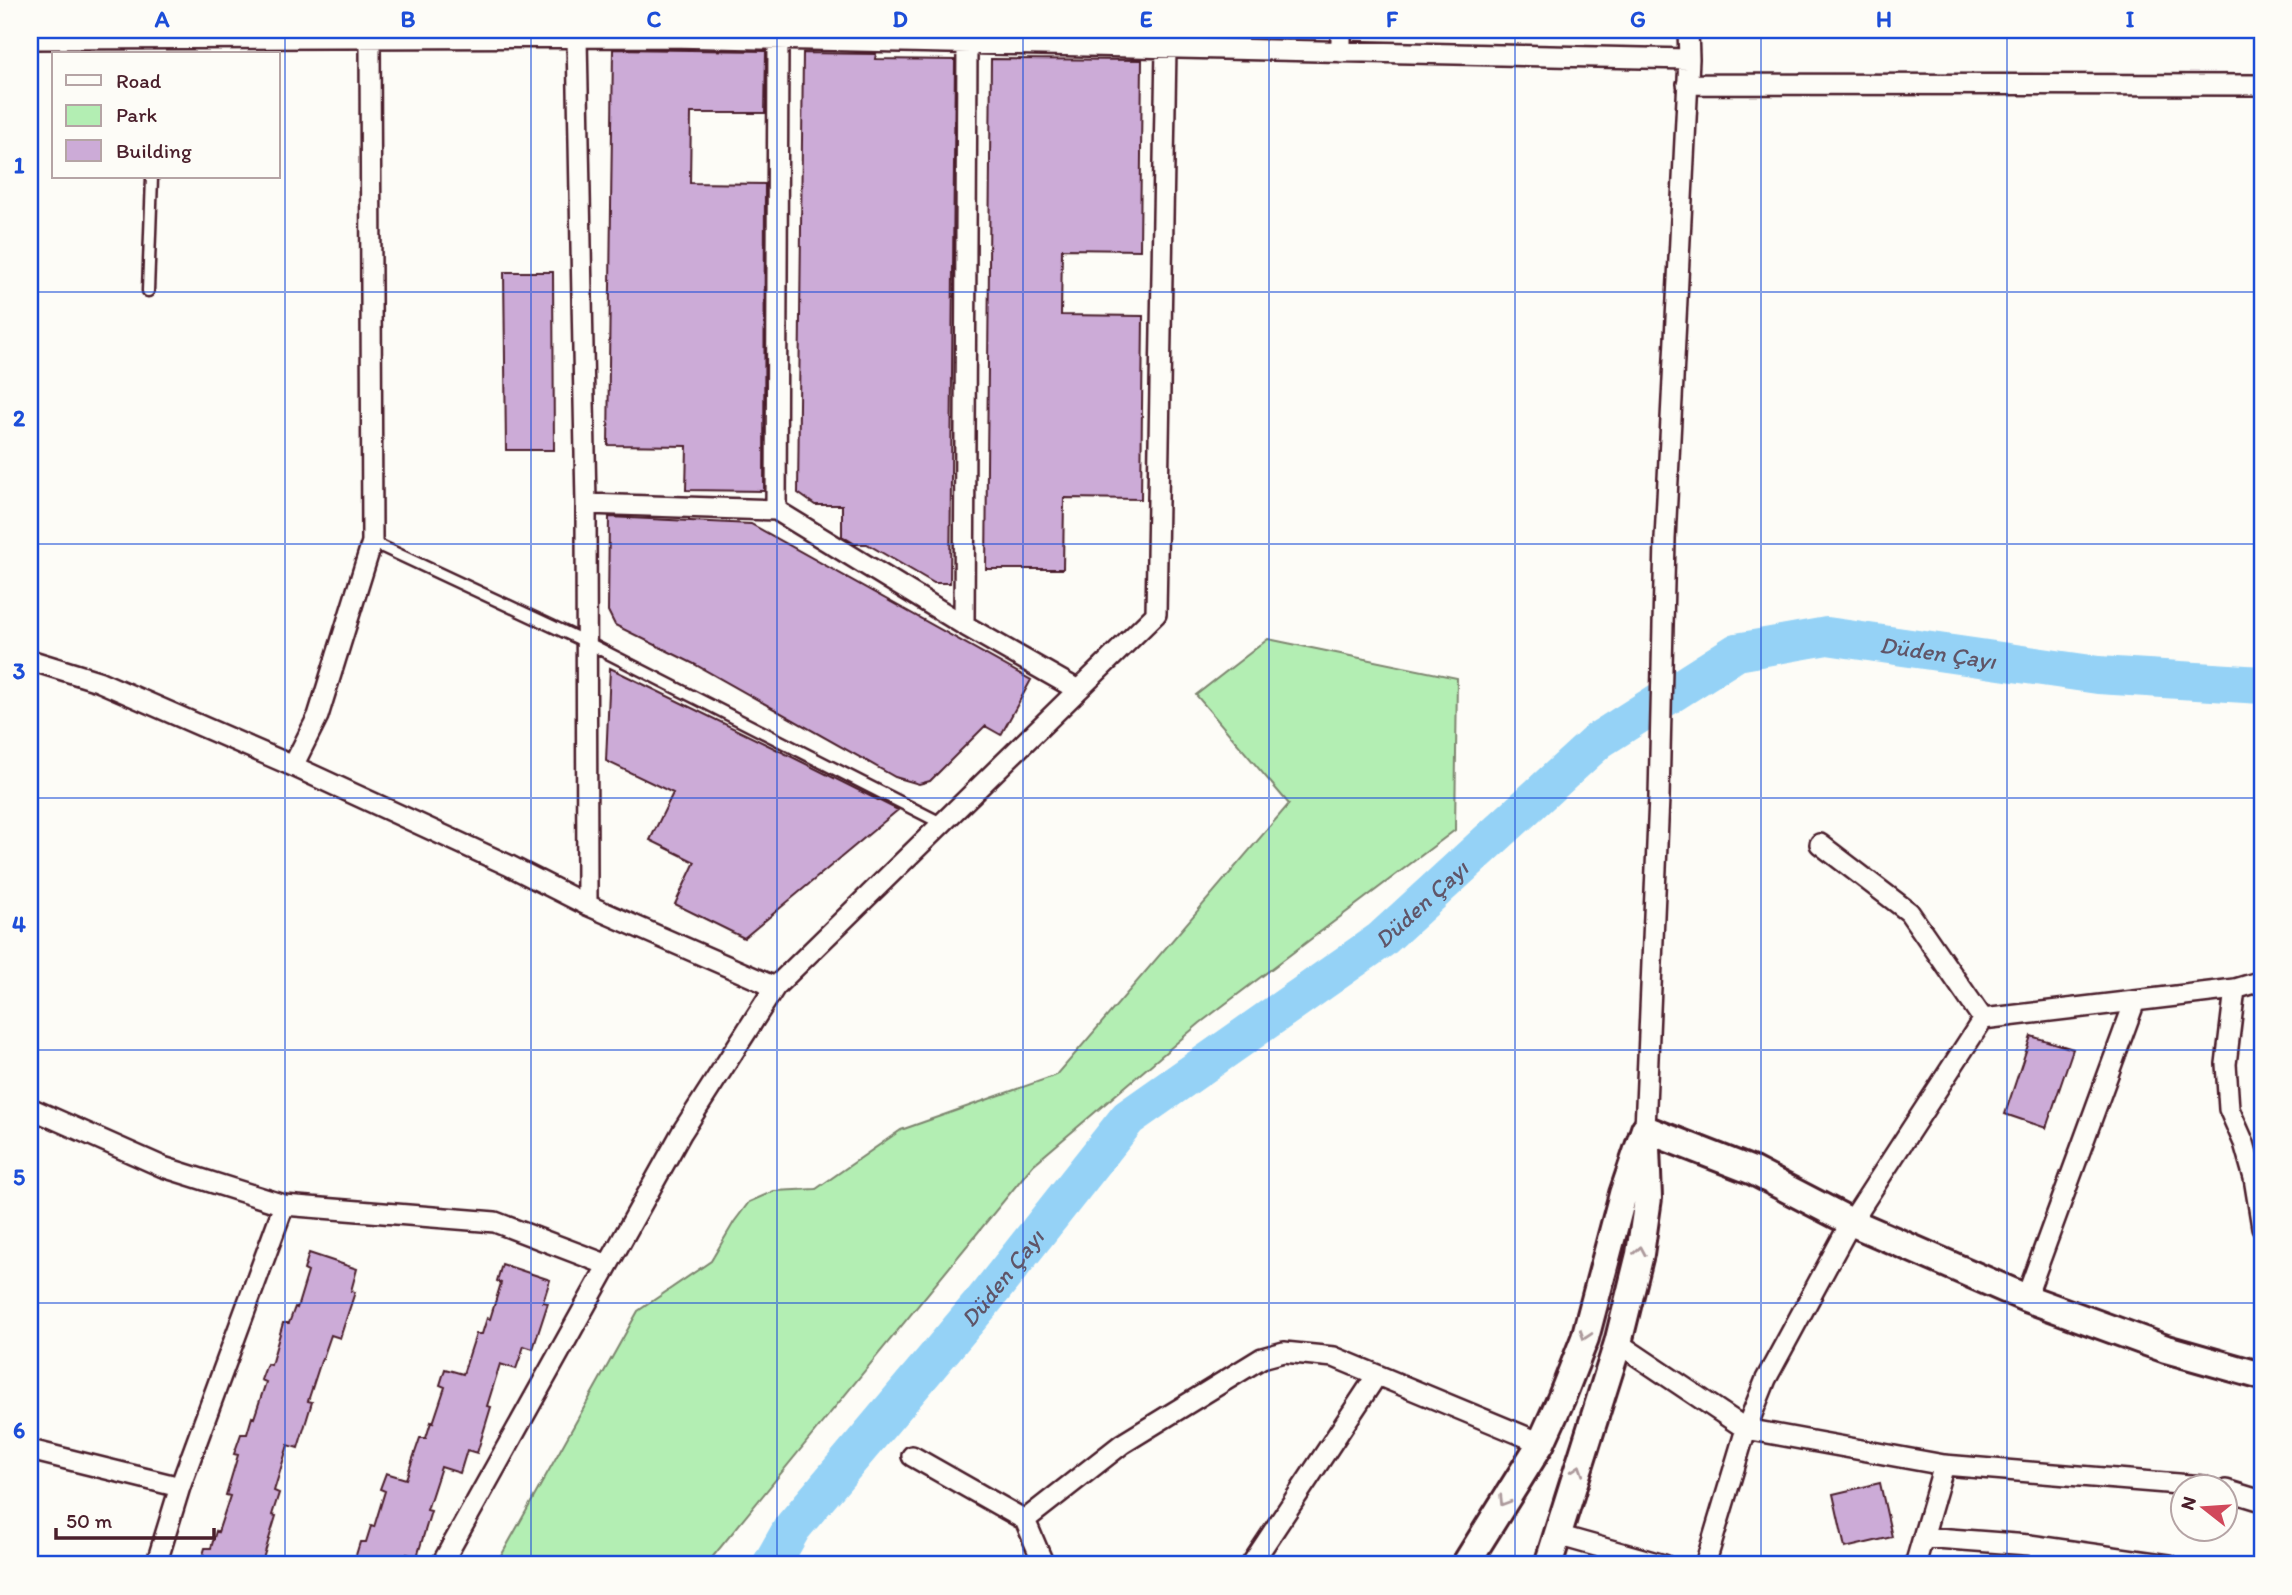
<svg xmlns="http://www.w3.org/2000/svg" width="2292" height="1595" font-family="Itim,sans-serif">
	<rect width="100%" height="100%" fill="#fdfcf7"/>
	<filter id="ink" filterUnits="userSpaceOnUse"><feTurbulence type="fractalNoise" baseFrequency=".0143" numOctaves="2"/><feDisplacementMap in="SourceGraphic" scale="14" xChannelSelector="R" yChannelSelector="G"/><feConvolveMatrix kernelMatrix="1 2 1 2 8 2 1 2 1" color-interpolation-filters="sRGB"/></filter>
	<g filter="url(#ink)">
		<path fill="#b3eeb3" stroke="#7e866f" stroke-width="2" d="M 1268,639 L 1457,678 L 1455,830 L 1200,1023 L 1033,1165 L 706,1565 L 496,1565 L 638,1311 L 711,1261 L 734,1222 L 749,1202 L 774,1191 L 816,1189 L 901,1130 L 1057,1075 L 1289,804 L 1196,695 Z"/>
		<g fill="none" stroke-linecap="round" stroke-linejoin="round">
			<path stroke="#95d2f6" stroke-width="38" id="s1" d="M 771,1565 L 792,1528 L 985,1299 L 1128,1118 L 1381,940 L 1599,740 L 1737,652 L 1827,636 L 2098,675 L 2262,685"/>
		</g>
		<path fill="#ccabd7" stroke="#4a1f2b" stroke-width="2" d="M 613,49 L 766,51 L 765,113 L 691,113 L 690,183 L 765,184 L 764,491 L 686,490 L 687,446 L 608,445 Z
			M 803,53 L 876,54 L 875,59 L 955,60 L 950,583 L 934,583 L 867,544 L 855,544 L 842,536 L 842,505 L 815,505 L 798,493 Z
			M 991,59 L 1142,60 L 1140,250 L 1062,249 L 1061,315 L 1143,316 L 1141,499 L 1064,498 L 1063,569 L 986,569 Z
			M 504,272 L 553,272 L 554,450 L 506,450 Z
			M 609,517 L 751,524 L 1031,680 L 1001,735 L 985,726 L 930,781 L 919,784 L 895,777 L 694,664 L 615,625 L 608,611 Z
			M 610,668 L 778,750 L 898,810 L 744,938 L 675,904 L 695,862 L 650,840 L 673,793 L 606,761 Z
			M 2031,1036 L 2073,1049 L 2046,1128 L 2005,1114 Z
			M 309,1253 L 357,1269 L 351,1291 L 355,1292 L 340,1338 L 331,1335 L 323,1358 L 322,1358 L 308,1401 L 312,1402 L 298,1448 L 288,1445 L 274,1491 L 279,1493 L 272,1515 L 276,1516 L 262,1562 L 252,1559 L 250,1565 L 200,1565 L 205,1548 L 211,1548 L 216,1531 L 218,1532 L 230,1496 L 226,1495 L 238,1455 L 234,1454 L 241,1434 L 247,1434 L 252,1417 L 254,1418 L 266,1382 L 261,1380 L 267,1364 L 271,1365 L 283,1323 L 289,1323 L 295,1307 L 297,1308 L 308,1272 L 304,1270 Z
			M 502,1264 L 550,1280 L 543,1302 L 548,1303 L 533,1349 L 524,1346 L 516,1369 L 500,1364 L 487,1406 L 491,1407 L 477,1453 L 467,1450 L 460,1473 L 441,1467 L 427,1510 L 431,1511 L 417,1557 L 407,1554 L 404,1565 L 353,1565 L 360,1542 L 366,1542 L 371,1526 L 374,1527 L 385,1491 L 380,1489 L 386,1473 L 406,1479 L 420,1438 L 426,1438 L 431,1422 L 433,1423 L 445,1387 L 440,1385 L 445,1369 L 463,1374 L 476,1334 L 482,1334 L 487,1318 L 490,1319 L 501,1283 L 497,1281 Z
			M 1880,1483 L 1892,1537 L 1845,1548 L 1833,1494 Z"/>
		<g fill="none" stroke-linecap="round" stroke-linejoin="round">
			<defs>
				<path id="lane" d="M 148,291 L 152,177
					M 372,542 L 586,642 L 943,824"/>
				<path id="street" d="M 577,38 L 586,504 L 587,905
					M 30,39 L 670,37 L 1689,59 L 1688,30
					M 778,40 L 776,510 L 964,625 L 1078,690
					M 1341,52 L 1341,30
					M 1687,84 L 2262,85
					M 586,504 L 776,510
					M 964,625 L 967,44
					M 30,660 L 98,681 L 293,766 L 508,865 L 587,905 L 775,987
					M 293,766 L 318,716 L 372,542 L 370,38
					M 2235,989 L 2226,1064 L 2229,1109 L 2244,1143 L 2254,1178 L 2262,1227
					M 1983,1019 L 2235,989 L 2262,981
					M 30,1108 L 163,1167 L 284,1205 L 495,1222 L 608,1265
					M 1645,1129 L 1659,797 L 1665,539 L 1689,59
					M 2026,1298 L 2135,1001
					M 1618,1343 L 1746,1429 L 1944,1465 L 2203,1486
					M 30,1450 L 180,1487
					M 912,1456 L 1025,1520
					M 2226,1490 L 2262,1501
					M 1557,1535 L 1664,1565
					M 1923,1537 L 2029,1545 L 2169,1565
					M 156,1565 L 180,1487 L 284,1205
					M 441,1565 L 682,1132 L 775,987 L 1156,614 L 1166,48
					M 1044,1565 L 1025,1520 L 1122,1444 L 1262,1358 L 1284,1352 L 1334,1357 L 1541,1443
					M 1251,1565 L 1377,1375
					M 1705,1565 L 1746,1429 L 1766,1379 L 1851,1222 L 1983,1019 L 1909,912 L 1820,844
					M 1915,1565 L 1944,1465"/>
				<path id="secondary" d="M 1645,1129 L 1753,1171 L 1851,1222 L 2026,1298 L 2166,1349 L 2262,1376
					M 1465,1565 L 1541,1443 L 1561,1399 L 1585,1338 L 1623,1194 L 1645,1129
					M 1548,1565 L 1618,1343 L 1640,1254 L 1648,1198 L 1646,1148"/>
			</defs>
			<use href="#lane" stroke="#4a1f2b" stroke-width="15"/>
			<use href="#street" stroke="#4a1f2b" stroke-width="24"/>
			<use href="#secondary" stroke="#4a1f2b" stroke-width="32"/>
			<use href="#lane" stroke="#fdfcf7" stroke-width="10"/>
			<use href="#street" stroke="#fdfcf7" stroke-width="19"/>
			<use href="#secondary" stroke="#fdfcf7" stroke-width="26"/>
		</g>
		<defs><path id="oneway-chevron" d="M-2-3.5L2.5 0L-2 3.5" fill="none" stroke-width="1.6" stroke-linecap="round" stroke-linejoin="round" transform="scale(1.75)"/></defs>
		<g stroke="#ac999b">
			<use href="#oneway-chevron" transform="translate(1640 1251) rotate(-80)"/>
			<use href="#oneway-chevron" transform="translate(1585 1335) rotate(108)"/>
			<use href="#oneway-chevron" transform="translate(1578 1470) rotate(-72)"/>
			<use href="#oneway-chevron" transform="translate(1504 1501) rotate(122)"/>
		</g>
	</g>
	<path fill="none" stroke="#1d4ed8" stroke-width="2" stroke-opacity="0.55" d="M 285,30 L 285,1565M 531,30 L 531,1565M 777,30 L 777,1565M 1023,30 L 1023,1565M 1269,30 L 1269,1565M 1515,30 L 1515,1565M 1761,30 L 1761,1565M 2007,30 L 2007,1565M 30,292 L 2262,292M 30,544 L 2262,544M 30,798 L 2262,798M 30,1050 L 2262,1050M 30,1303 L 2262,1303"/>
	<g text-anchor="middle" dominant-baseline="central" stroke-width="6" stroke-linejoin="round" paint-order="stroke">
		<g font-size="24" font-style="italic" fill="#605568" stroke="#fdfcf7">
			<text stroke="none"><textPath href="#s1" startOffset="1545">Düden Çayı</textPath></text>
			<text stroke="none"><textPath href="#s1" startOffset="936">Düden Çayı</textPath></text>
			<text stroke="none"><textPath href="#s1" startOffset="369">Düden Çayı</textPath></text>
		</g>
	</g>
	<rect width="2292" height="1595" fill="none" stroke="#fdfcf7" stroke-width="77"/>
	<rect x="52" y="52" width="228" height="126" fill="#fdfcf7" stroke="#b5a4a5" stroke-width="2"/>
	<rect x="66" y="75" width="35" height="10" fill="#fdfcf7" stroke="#b5a4a5" stroke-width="2"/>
	<text x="116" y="88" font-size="21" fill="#4a1f2b">Road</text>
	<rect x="66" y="105" width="35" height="21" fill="#b3eeb3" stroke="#b5a4a5" stroke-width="2"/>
	<text x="116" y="122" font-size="21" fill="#4a1f2b">Park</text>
	<rect x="66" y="140" width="35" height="21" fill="#ccabd7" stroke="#b5a4a5" stroke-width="2"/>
	<text x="116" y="158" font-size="21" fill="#4a1f2b">Building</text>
	<g transform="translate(2204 1508) rotate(287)"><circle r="33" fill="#fdfcf7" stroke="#b5a4a5" stroke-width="2"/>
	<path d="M0-5L12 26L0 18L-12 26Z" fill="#d1495b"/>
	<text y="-10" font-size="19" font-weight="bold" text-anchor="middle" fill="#4a1f2b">N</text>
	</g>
	<path d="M56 1528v10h158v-10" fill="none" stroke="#4a1f2b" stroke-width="3.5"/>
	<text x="66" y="1528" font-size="21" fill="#4a1f2b" stroke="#fdfcf7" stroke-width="5" paint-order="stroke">50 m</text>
	<rect x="38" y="38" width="2216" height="1518" fill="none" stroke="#1d4ed8" stroke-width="2.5"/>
	<g font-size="23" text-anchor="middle" font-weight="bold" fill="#1d4ed8">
		<text x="162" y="27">A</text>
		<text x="408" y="27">B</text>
		<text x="654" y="27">C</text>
		<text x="900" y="27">D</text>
		<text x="1146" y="27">E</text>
		<text x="1392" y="27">F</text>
		<text x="1638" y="27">G</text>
		<text x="1884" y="27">H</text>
		<text x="2130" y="27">I</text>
		<text x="19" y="173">1</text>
		<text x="19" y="426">2</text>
		<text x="19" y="679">3</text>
		<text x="19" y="932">4</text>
		<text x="19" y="1185">5</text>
		<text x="19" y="1438">6</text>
	</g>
</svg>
